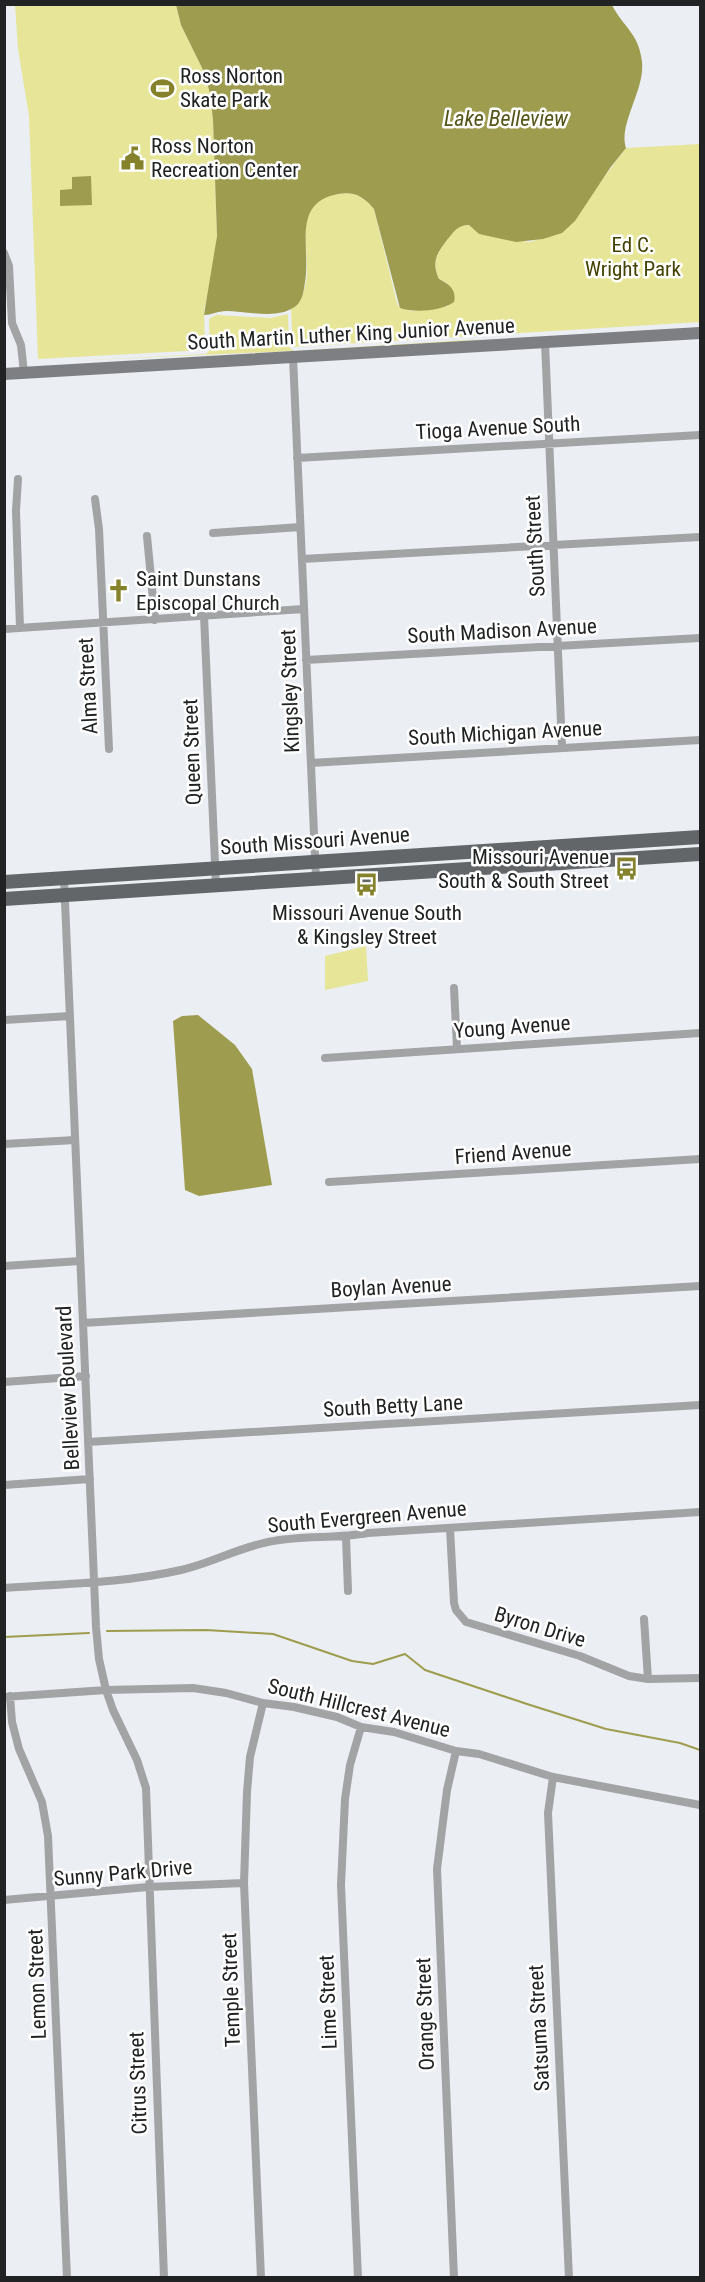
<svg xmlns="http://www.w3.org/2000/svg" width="705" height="2282" font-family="'Roboto Condensed',sans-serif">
	<rect width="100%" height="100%" fill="#ebeef3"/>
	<path fill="#e7e698" d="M 15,5 L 176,5 L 181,25 L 203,70 L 210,93 L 213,120 L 217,236 L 211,282 L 204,310 L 205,350 L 38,359 L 29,116 L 18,49 Z
		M 700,144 L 700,322 L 293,347 L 291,309 C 331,278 275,205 338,194 C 355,191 364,197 374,209 L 397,303 L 400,308 L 413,311 L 448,306 L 447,283 L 439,279 C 431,262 437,253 447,240 C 454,231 457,225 470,225 L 479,234 L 529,242 L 562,233 L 626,148 Z
		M 288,314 L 289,347 L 294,351 L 483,339 L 425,345 L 70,361 L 206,354 L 210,350 L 209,319 L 216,315 L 270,318 Z
		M 366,946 L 368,981 L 325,990 L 325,956 Z"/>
	<path fill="#9e9c4e" d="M 176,5 L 612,5 C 623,27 639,33 642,62 C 645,90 618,124 626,148 L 610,168 L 575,221 L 562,233 L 543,239 L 516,242 L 479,234 L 469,225 C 457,225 454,232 447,240 C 437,253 431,262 439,279 C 449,284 457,290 454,302 C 442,311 414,313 400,308 L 374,209 C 364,197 355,191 338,194 C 291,203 311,247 305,282 C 304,289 303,298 298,304 C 281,321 248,311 226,311 C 218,311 211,315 204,315 L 217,236 L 213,120 L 210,93 L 203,70 L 181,25 Z
		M 91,176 L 92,205 L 60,206 L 60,190 L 72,189 L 72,177 Z
		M 198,1015 L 235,1045 L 252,1069 L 272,1185 L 199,1196 L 185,1190 L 173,1021 L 182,1016 Z"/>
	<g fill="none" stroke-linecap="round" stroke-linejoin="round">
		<path stroke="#9e9c4e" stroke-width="2" d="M 107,1631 L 206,1630 L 273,1634 L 352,1661 L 373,1664 L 405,1654 L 425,1670 L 527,1704 L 606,1729 L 680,1743 L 700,1750
			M 4,1637 L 89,1633"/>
		<path stroke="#a2a3a5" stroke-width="8" d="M 4,253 L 9,266 L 12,323 L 21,345 L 24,373
			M 545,342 L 562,747
			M 293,357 L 316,879
			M 297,458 L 700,435
			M 18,479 L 16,511 L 20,628
			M 95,499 L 99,529 L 109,749
			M 213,533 L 300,527
			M 147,536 L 155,620
			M 302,559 L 700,537
			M 204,616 L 216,886
			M 4,629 L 304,609
			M 306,660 L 700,638
			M 311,763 L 700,740
			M 64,878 L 96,1627 L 99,1659 L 106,1690 L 113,1710 L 137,1760 L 146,1788 L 164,2278
			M 454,988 L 457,1048
			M 4,1020 L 70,1016
			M 325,1058 L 700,1033
			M 4,1144 L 75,1140
			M 329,1182 L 700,1159
			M 4,1266 L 80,1261
			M 83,1323 L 700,1286
			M 4,1382 L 86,1376
			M 88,1442 L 700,1405
			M 4,1485 L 90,1479
			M 450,1528 L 454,1603 L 456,1610 L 466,1622 L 580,1656 L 629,1676 L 648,1679 L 700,1678
			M 346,1537 L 348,1591
			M 4,1588 C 64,1584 124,1583 181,1570 C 211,1563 238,1548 268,1542 C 301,1535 335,1539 368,1533 L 700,1512
			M 644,1619 L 648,1679
			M 10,1696 L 12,1722 L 19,1749 L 42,1802 L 48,1836 L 67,2278
			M 4,1697 L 106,1690 L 193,1688 L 226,1693 L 263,1703 L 294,1707 L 337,1717 L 361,1727 L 394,1732 L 456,1751 L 479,1754 L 553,1777 L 700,1805
			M 553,1777 L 548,1813 L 569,2278
			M 4,1900 L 148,1887 L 244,1883
			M 261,2278 L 244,1883 L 247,1792 L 250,1757 L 263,1703
			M 358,2278 L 341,1885 L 345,1799 L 350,1765 L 361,1727
			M 454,2278 L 437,1869 L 447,1790 L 456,1751"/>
		<path stroke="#7d7f82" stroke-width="12" d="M 4,374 L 700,333"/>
		<path stroke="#636669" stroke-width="14" d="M 4,882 L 700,837
			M 4,899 L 700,854"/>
	</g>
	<defs>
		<symbol id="stadium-bare" viewBox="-9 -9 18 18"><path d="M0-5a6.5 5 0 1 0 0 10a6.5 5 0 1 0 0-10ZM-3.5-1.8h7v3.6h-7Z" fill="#85822b" stroke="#fff" stroke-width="2.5" paint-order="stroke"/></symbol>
		<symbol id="civic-bare" viewBox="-9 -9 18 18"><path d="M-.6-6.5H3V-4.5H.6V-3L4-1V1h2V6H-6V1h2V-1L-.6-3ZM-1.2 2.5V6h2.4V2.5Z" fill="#85822b" stroke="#fff" stroke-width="2.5" paint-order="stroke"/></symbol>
		<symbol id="church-bare" viewBox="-9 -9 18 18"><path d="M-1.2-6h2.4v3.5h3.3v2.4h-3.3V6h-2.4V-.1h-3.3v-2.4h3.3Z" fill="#85822b" stroke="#fff" stroke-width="2.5" paint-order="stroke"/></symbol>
		<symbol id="bus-bare" viewBox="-9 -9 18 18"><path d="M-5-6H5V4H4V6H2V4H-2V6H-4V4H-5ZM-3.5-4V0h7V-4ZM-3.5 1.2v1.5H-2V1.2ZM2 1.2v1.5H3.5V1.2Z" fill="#85822b" stroke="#fff" stroke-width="2.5" paint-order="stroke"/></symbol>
	</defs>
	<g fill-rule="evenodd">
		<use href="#stadium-bare" x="146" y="72" width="33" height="33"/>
		<use href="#civic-bare" x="116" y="142" width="33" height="33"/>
		<use href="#church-bare" x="102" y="574" width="33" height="33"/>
		<use href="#bus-bare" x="610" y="852" width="33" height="33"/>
		<use href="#bus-bare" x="350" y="868" width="33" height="33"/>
	</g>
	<g text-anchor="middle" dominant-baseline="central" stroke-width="5" stroke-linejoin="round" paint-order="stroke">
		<g font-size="21" fill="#202223" stroke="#fff" text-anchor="start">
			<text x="180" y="76">Ross Norton<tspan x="180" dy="24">Skate Park</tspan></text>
			<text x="151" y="146">Ross Norton<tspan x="151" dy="24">Recreation Center</tspan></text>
			<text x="136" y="579">Saint Dunstans<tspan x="136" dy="24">Episcopal Church</tspan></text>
			<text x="609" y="857" text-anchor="end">Missouri Avenue<tspan x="609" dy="24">South &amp; South Street</tspan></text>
			<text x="367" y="913" text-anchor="middle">Missouri Avenue South<tspan x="367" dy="24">&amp; Kingsley Street</tspan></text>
		</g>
		<g font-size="21" fill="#444201" stroke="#fff">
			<text x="633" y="245">Ed C.<tspan x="633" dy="24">Wright Park</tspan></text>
		</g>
		<g font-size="21" fill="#202223" stroke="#fff">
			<text transform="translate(351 334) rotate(-3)">South Martin Luther King Junior Avenue</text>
			<text transform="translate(498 428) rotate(-3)">Tioga Avenue South</text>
			<text transform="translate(535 546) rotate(-93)">South Street</text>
			<text transform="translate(502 631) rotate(-3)">South Madison Avenue</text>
			<text transform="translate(88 686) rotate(-93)">Alma Street</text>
			<text transform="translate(290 691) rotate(-92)">Kingsley Street</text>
			<text transform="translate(505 733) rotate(-3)">South Michigan Avenue</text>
			<text transform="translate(192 752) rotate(-92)">Queen Street</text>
			<text transform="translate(315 841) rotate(-4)">South Missouri Avenue</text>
			<text transform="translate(512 1027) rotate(-4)">Young Avenue</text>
			<text transform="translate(513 1153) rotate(-4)">Friend Avenue</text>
			<text transform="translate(391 1287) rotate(-3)">Boylan Avenue</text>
			<text transform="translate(68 1388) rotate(-93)">Belleview Boulevard</text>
			<text transform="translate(393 1406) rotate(-3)">South Betty Lane</text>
			<text transform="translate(367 1517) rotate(-5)">South Evergreen Avenue</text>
			<text transform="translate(540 1627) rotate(17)">Byron Drive</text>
			<text transform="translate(359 1708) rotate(14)">South Hillcrest Avenue</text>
			<text transform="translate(123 1873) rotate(-5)">Sunny Park Drive</text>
			<text transform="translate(37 1984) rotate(-92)">Lemon Street</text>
			<text transform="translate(231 1990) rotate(-92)">Temple Street</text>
			<text transform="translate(328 2002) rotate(-92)">Lime Street</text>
			<text transform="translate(425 2014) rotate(-92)">Orange Street</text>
			<text transform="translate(539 2028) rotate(-93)">Satsuma Street</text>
			<text transform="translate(138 2083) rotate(-92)">Citrus Street</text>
		</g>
		<g font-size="22" font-style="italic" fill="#56551a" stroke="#fff">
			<text x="506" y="118">Lake Belleview</text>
		</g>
	</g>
	<rect width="705" height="2282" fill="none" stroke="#202223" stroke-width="12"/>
</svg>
